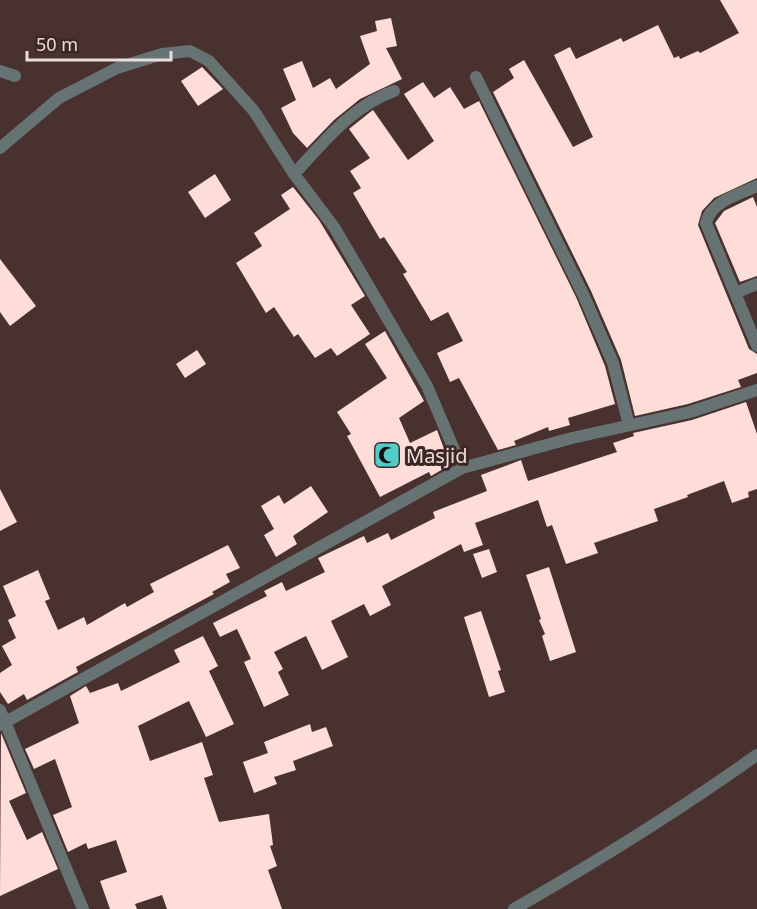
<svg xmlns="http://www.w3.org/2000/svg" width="757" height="909" font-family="'Noto Sans',sans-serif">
	<rect width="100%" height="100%" fill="#48312e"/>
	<path fill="#feddd8" d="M 720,0 L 757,0 L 757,178 L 714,198 L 702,211 L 698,225 L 749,349 L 757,354 L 757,373 L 738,380 L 741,387 L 688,404 L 635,416 L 621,360 L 591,291 L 493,92 L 514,78 L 509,69 L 524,60 L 573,147 L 593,137 L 554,55 L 570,47 L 576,59 L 621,38 L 623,42 L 658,25 L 674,58 L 679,56 L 680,59 L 698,51 L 700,53 L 739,33 Z
		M 391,18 L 397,46 L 386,48 L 402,79 L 360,99 L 334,120 L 307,148 L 293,133 L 281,108 L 296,100 L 283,69 L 302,61 L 313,88 L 330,78 L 336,89 L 370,64 L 360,36 L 377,31 L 375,21 Z
		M 202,67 L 223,89 L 198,106 L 181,81 Z
		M 423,82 L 434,98 L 450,87 L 464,109 L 479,101 L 576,297 L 605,366 L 615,404 L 568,418 L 570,425 L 549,431 L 548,427 L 514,441 L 516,445 L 498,450 L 459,378 L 450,382 L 437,353 L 463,341 L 448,312 L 431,321 L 403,274 L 407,272 L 384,237 L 380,239 L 353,193 L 361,188 L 350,171 L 370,158 L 349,129 L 369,113 L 373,110 L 408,160 L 434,141 L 404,94 Z
		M 215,174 L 231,200 L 205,218 L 188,192 Z
		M 293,187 L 319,220 L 365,296 L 351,305 L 370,334 L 337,356 L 331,348 L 315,358 L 298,334 L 294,337 L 274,307 L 266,313 L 236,263 L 262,246 L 254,233 L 290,209 L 281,195 Z
		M 753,197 L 757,207 L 757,276 L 740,282 L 715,223 L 724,211 Z
		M 0,259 L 36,306 L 10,326 L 0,312 Z
		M 385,331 L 424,401 L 399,418 L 410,443 L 437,430 L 450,465 L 431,476 L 429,472 L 380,497 L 347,436 L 351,434 L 337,412 L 387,378 L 365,344 Z
		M 197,350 L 206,364 L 185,378 L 176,364 Z
		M 746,402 L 757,434 L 757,489 L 748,492 L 749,497 L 732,503 L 724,481 L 687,495 L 688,497 L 654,509 L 658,521 L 594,543 L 598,553 L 566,564 L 552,525 L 547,527 L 538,500 L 475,523 L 483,545 L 464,552 L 461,544 L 382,586 L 391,605 L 370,616 L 364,604 L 331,621 L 348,657 L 322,670 L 306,636 L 274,652 L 283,669 L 278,672 L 289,695 L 264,707 L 244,662 L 251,659 L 237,629 L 220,637 L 213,623 L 267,596 L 264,591 L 282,582 L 286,591 L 325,572 L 318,558 L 364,536 L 367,543 L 388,533 L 391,540 L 435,518 L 433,512 L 487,491 L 481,475 L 521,460 L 528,481 L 617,452 L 613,443 L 634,436 L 633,433 L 692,420 Z
		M 311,486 L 328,512 L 293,536 L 297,544 L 276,557 L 264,535 L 274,529 L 261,506 L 279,495 L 284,504 Z
		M 0,489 L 17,522 L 0,531 Z
		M 228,545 L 240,568 L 226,574 L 230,582 L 212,592 L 214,594 L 76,667 L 78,672 L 27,700 L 24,694 L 8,704 L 0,692 L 0,673 L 12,665 L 2,646 L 16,638 L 8,620 L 16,616 L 3,586 L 38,570 L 50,599 L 45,601 L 58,630 L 84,617 L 87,625 L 125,603 L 127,607 L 154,592 L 150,584 Z
		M 489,549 L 497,572 L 482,578 L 473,554 Z
		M 549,567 L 576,652 L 550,661 L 542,636 L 545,634 L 539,620 L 541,619 L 526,575 Z
		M 481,611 L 501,670 L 498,671 L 505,692 L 489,697 L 464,617 Z
		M 203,636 L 218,666 L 209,671 L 234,724 L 206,737 L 189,701 L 138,726 L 150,761 L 202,742 L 213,775 L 204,778 L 219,822 L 269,814 L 273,845 L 270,846 L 277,866 L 268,870 L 282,909 L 167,909 L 162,895 L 135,904 L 137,909 L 110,909 L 100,881 L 127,872 L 116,840 L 88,849 L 86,843 L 68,852 L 53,815 L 72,807 L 55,759 L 34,769 L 25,749 L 79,723 L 70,696 L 86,686 L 90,693 L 118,683 L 121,691 L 180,662 L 174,650 Z
		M 310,724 L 312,732 L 326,727 L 333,746 L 293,761 L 296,770 L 274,777 L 277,784 L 254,793 L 243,762 L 268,753 L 264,742 Z
		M 1,733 L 26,793 L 9,801 L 27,840 L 42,832 L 58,869 L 0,896 Z"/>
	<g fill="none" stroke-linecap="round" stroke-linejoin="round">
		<path stroke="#677373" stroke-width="12" d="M 0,71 L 15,76
			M 476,77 L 583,294 L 613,363 L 629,425
			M 0,148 L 59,98 L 117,68 L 162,54 L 190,51 L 209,61 L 254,111 L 294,174 L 334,227 L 427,386 L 462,468
			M 294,174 C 324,142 352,106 394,91
			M 757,186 C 738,195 711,201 706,223 L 757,346
			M 735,293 L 757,284
			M 0,710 L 83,909
			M 0,725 L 462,468 L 572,438 L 690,412 L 757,390
			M 514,909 C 598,861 678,811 757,755"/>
	</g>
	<defs>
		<symbol id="mosque-square" viewBox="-11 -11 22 22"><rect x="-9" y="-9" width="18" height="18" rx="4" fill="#53cdc9" stroke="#3d2724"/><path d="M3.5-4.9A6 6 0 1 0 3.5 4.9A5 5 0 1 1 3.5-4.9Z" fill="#111"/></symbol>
	</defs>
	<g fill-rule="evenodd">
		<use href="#mosque-square" x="372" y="440" width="30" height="30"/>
	</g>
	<g text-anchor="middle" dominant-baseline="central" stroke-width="6" stroke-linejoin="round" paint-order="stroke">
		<g font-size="20" fill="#ecdcda" stroke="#3d2724" text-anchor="start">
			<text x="406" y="455">Masjid</text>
		</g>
	</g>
	<path d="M27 51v9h144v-9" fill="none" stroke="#ecdcda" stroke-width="3"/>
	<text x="36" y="51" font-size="18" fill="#ecdcda" stroke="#3d2724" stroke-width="4.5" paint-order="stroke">50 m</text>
</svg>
